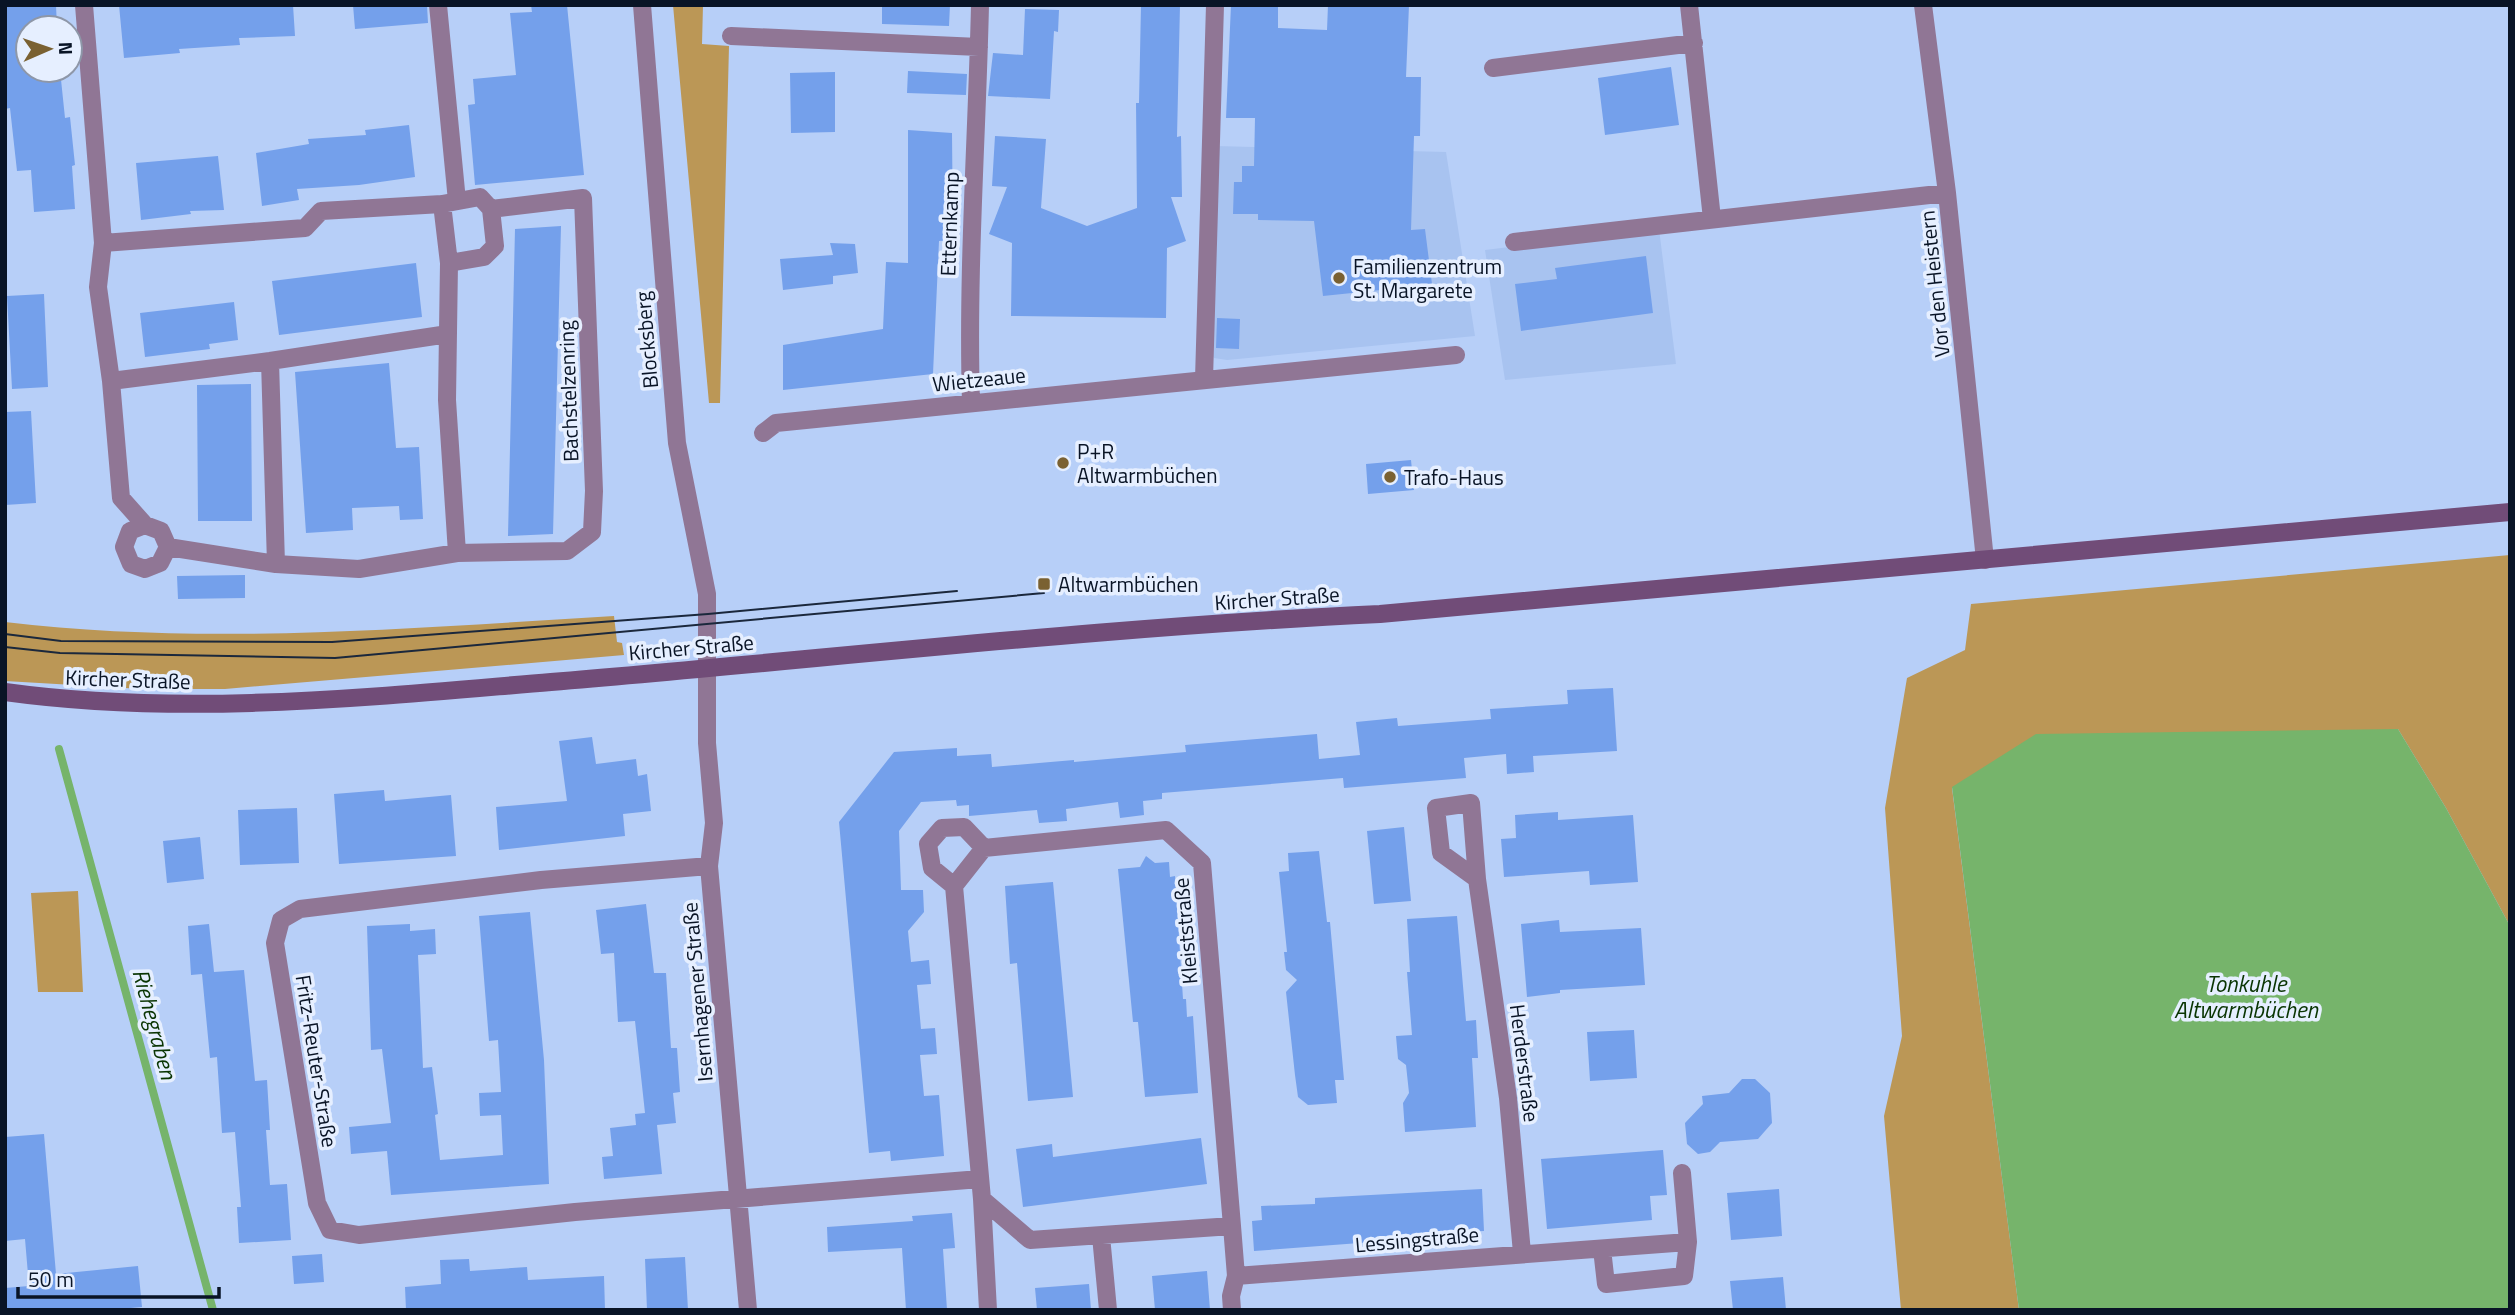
<svg xmlns="http://www.w3.org/2000/svg" width="2515" height="1315" font-family="'Titillium Web',sans-serif">
	<rect width="100%" height="100%" fill="#b7cff8"/>
	<path fill="#a8c3f0" d="M 1216,146 L 1446,152 L 1475,336 L 1227,360 L 1214,358 L 1210,351 Z
		M 1659,229 L 1676,364 L 1505,380 L 1485,250 Z"/>
	<path fill="#bb9756" d="M 673,5 L 703,5 L 702,44 L 729,46 L 720,403 L 709,403 Z
		M 2510,555 L 2510,926 L 2446,808 L 2398,729 L 1952,788 L 2019,1310 L 1901,1310 L 1884,1116 L 1902,1036 L 1885,808 L 1907,678 L 1965,650 L 1971,604 Z
		M 614,616 L 617,642 L 622,643 L 624,655 L 225,689 L 142,689 L 5,681 L 5,622 C 206,646 413,628 614,616 Z
		M 78,891 L 83,992 L 38,992 L 31,893 Z"/>
	<path fill="#76b46b" d="M 2398,729 L 2446,808 L 2510,926 L 2510,1310 L 2019,1310 L 1952,787 L 2036,734 Z"/>
	<g fill="none" stroke-linecap="round" stroke-linejoin="round">
		<path stroke="#76b46b" stroke-width="8" d="M 59,749 L 213,1310"/>
	</g>
	<path fill="#74a0eb" d="M 5,5 L 56,5 L 57,28 L 28,28 L 28,70 L 60,70 L 65,118 L 70,117 L 75,165 L 72,166 L 75,209 L 34,212 L 31,170 L 17,171 L 10,108 L 5,109 Z
		M 119,5 L 293,5 L 295,36 L 239,38 L 240,45 L 179,49 L 180,53 L 124,58 Z
		M 353,5 L 427,5 L 428,23 L 355,29 Z
		M 531,5 L 567,5 L 584,175 L 475,185 L 468,105 L 475,104 L 473,79 L 516,75 L 510,13 L 532,12 Z
		M 882,5 L 950,5 L 949,26 L 882,24 Z
		M 1141,5 L 1180,5 L 1177,137 L 1181,136 L 1182,197 L 1171,197 L 1186,241 L 1167,248 L 1166,318 L 1011,316 L 1012,243 L 989,234 L 1007,187 L 992,186 L 995,136 L 1046,139 L 1041,208 L 1087,226 L 1137,208 L 1136,103 L 1139,103 Z
		M 1231,5 L 1278,5 L 1278,28 L 1327,30 L 1328,5 L 1409,5 L 1406,77 L 1421,77 L 1420,136 L 1414,136 L 1411,230 L 1425,229 L 1432,284 L 1402,287 L 1403,292 L 1382,295 L 1381,290 L 1323,296 L 1314,221 L 1258,220 L 1258,214 L 1233,214 L 1234,182 L 1242,182 L 1242,166 L 1254,166 L 1255,118 L 1226,118 Z
		M 1025,9 L 1059,10 L 1058,32 L 1054,31 L 1050,99 L 988,96 L 993,53 L 1023,55 Z
		M 1671,67 L 1679,125 L 1605,135 L 1598,78 Z
		M 908,71 L 967,74 L 966,95 L 907,93 Z
		M 835,72 L 835,132 L 791,133 L 790,73 Z
		M 409,125 L 415,177 L 359,185 L 297,189 L 299,200 L 262,206 L 256,153 L 309,144 L 308,139 L 366,135 L 365,130 Z
		M 908,130 L 952,133 L 953,240 L 939,241 L 933,374 L 783,390 L 783,345 L 883,329 L 886,262 L 908,263 Z
		M 218,156 L 224,210 L 190,211 L 191,214 L 141,220 L 136,163 Z
		M 561,226 L 553,534 L 508,536 L 515,229 Z
		M 830,243 L 855,244 L 858,273 L 833,276 L 833,284 L 783,290 L 780,259 L 833,255 Z
		M 1646,256 L 1653,313 L 1521,331 L 1515,284 L 1557,279 L 1555,268 Z
		M 416,263 L 422,317 L 279,335 L 272,281 Z
		M 44,294 L 48,387 L 12,389 L 7,296 Z
		M 234,302 L 238,340 L 209,344 L 210,349 L 145,357 L 140,313 Z
		M 1217,318 L 1240,319 L 1239,349 L 1216,348 Z
		M 389,363 L 396,448 L 419,447 L 423,519 L 400,520 L 399,506 L 352,508 L 353,530 L 306,533 L 295,372 Z
		M 251,384 L 252,521 L 198,521 L 197,385 Z
		M 31,411 L 36,503 L 5,505 L 5,412 Z
		M 1411,460 L 1414,490 L 1368,494 L 1366,464 Z
		M 245,575 L 245,598 L 178,599 L 177,576 Z
		M 1613,688 L 1617,751 L 1533,756 L 1534,772 L 1507,774 L 1506,754 L 1464,758 L 1466,778 L 1344,788 L 1343,778 L 1162,793 L 1162,799 L 1143,801 L 1144,815 L 1120,818 L 1118,802 L 1066,809 L 1067,821 L 1039,823 L 1037,810 L 969,816 L 969,805 L 957,806 L 956,800 L 921,802 L 899,831 L 901,890 L 923,890 L 924,912 L 908,931 L 911,962 L 929,960 L 931,984 L 917,985 L 921,1029 L 935,1028 L 937,1054 L 920,1055 L 924,1096 L 939,1095 L 944,1156 L 891,1161 L 890,1151 L 869,1153 L 839,822 L 894,752 L 957,748 L 957,756 L 991,754 L 992,767 L 1074,760 L 1074,762 L 1186,752 L 1185,745 L 1317,734 L 1319,759 L 1360,755 L 1356,722 L 1397,718 L 1398,726 L 1491,719 L 1490,709 L 1568,704 L 1567,690 Z
		M 592,737 L 596,764 L 636,759 L 638,776 L 647,774 L 651,811 L 623,814 L 625,836 L 499,850 L 496,807 L 567,801 L 559,741 Z
		M 384,790 L 385,801 L 451,795 L 456,856 L 339,864 L 334,794 Z
		M 297,808 L 299,863 L 240,865 L 238,810 Z
		M 1558,812 L 1558,820 L 1633,815 L 1638,882 L 1590,885 L 1589,871 L 1504,877 L 1501,839 L 1516,838 L 1515,815 Z
		M 1404,827 L 1411,901 L 1374,904 L 1367,831 Z
		M 200,837 L 204,879 L 167,883 L 163,841 Z
		M 1319,851 L 1327,922 L 1330,922 L 1344,1080 L 1335,1080 L 1337,1103 L 1308,1105 L 1298,1097 L 1295,1075 L 1286,992 L 1297,980 L 1286,970 L 1284,952 L 1287,952 L 1279,872 L 1289,871 L 1288,853 Z
		M 1146,856 L 1155,863 L 1169,862 L 1170,877 L 1175,876 L 1183,999 L 1186,999 L 1187,1017 L 1193,1016 L 1198,1093 L 1145,1097 L 1138,1022 L 1133,1022 L 1118,869 L 1140,867 Z
		M 1053,882 L 1073,1097 L 1028,1101 L 1017,963 L 1010,964 L 1005,886 Z
		M 646,904 L 654,973 L 666,973 L 671,1048 L 677,1048 L 680,1092 L 673,1093 L 676,1123 L 657,1125 L 662,1174 L 604,1179 L 602,1157 L 613,1156 L 610,1128 L 636,1125 L 635,1114 L 645,1113 L 635,1021 L 618,1022 L 614,953 L 601,954 L 596,910 Z
		M 530,912 L 544,1060 L 549,1184 L 391,1195 L 387,1151 L 351,1154 L 349,1127 L 391,1123 L 382,1049 L 371,1050 L 367,926 L 410,924 L 410,931 L 435,929 L 436,954 L 418,955 L 423,1068 L 432,1067 L 438,1114 L 435,1115 L 440,1160 L 503,1155 L 501,1115 L 480,1116 L 479,1093 L 501,1092 L 498,1040 L 489,1041 L 479,916 Z
		M 1457,916 L 1466,1021 L 1476,1020 L 1478,1058 L 1472,1058 L 1476,1127 L 1405,1132 L 1403,1103 L 1409,1093 L 1406,1065 L 1398,1059 L 1396,1036 L 1412,1035 L 1407,972 L 1410,972 L 1407,919 Z
		M 1559,920 L 1560,932 L 1641,928 L 1645,985 L 1560,990 L 1560,993 L 1527,997 L 1521,924 Z
		M 209,924 L 214,972 L 244,970 L 255,1081 L 267,1080 L 270,1130 L 266,1130 L 270,1185 L 287,1184 L 291,1240 L 239,1243 L 237,1207 L 241,1207 L 235,1132 L 222,1133 L 217,1057 L 210,1058 L 202,974 L 191,975 L 188,926 Z
		M 1634,1030 L 1637,1078 L 1590,1081 L 1587,1032 Z
		M 1742,1079 L 1755,1079 L 1770,1093 L 1772,1123 L 1758,1139 L 1720,1142 L 1710,1152 L 1698,1154 L 1687,1144 L 1685,1123 L 1703,1104 L 1702,1096 L 1729,1093 Z
		M 44,1134 L 56,1274 L 138,1266 L 142,1307 L 108,1310 L 5,1310 L 5,1288 L 29,1286 L 25,1239 L 5,1241 L 5,1137 Z
		M 1201,1138 L 1207,1184 L 1023,1207 L 1016,1149 L 1052,1144 L 1053,1157 Z
		M 1663,1150 L 1667,1195 L 1650,1196 L 1652,1220 L 1547,1229 L 1541,1159 Z
		M 1482,1189 L 1484,1231 L 1425,1234 L 1426,1238 L 1254,1251 L 1252,1221 L 1262,1220 L 1261,1206 L 1315,1204 L 1315,1198 Z
		M 1779,1189 L 1782,1236 L 1731,1240 L 1727,1193 Z
		M 952,1213 L 955,1248 L 943,1249 L 947,1310 L 906,1310 L 902,1248 L 828,1252 L 827,1227 L 913,1221 L 912,1216 Z
		M 322,1254 L 324,1282 L 294,1284 L 292,1256 Z
		M 685,1257 L 688,1310 L 647,1310 L 645,1259 Z
		M 469,1259 L 470,1271 L 527,1267 L 528,1280 L 604,1276 L 605,1310 L 406,1310 L 405,1287 L 441,1284 L 440,1260 Z
		M 1207,1271 L 1210,1310 L 1155,1310 L 1152,1276 Z
		M 1783,1277 L 1786,1310 L 1733,1310 L 1730,1281 Z
		M 1089,1284 L 1091,1310 L 1037,1310 L 1035,1288 Z"/>
	<g fill="none" stroke-linecap="round" stroke-linejoin="round">
		<path stroke="#907695" stroke-width="18" d="M 84,5 L 103,243 L 98,287 L 111,381 L 121,498 L 145,525 L 161,531 L 168,547 L 160,563 L 145,569 L 131,564 L 124,547 L 130,531 L 145,525
			M 438,5 L 457,201
			M 642,5 L 677,443 L 707,594 L 707,743 L 714,823 L 709,866 L 748,1310
			M 1689,5 L 1712,219
			M 1923,5 L 1947,193 L 1985,560
			M 731,36 L 979,47
			M 1493,68 L 1694,43
			M 1514,242 L 1947,193
			M 103,243 L 305,228 L 321,211 L 442,204 L 480,197 L 491,209 L 495,246 L 484,257 L 449,263
			M 270,361 L 276,564
			M 1204,379 L 1215,5
			M 111,381 L 270,361 L 448,334
			M 971,403 C 967,270 977,138 980,5
			M 763,433 L 776,423 L 1456,355
			M 168,547 L 276,564 L 359,569 L 457,553 L 447,400 L 449,263 L 442,204
			M 457,553 L 567,551 L 592,532 L 594,491 L 583,198 L 491,209
			M 709,866 L 541,880 L 300,909 L 281,920 L 275,943 L 317,1203 L 330,1230 L 359,1235 L 575,1212 L 980,1179
			M 1477,879 L 1441,853 L 1436,808 L 1471,803 L 1477,879 L 1508,1098 L 1522,1253
			M 954,886 L 932,868 L 928,844 L 942,828 L 964,827 L 984,848
			M 982,1199 L 1030,1240 L 1232,1226 L 1236,1276 L 1231,1296 L 1232,1310
			M 1101,1236 L 1108,1310
			M 1602,1249 L 1606,1284 L 1684,1276 L 1688,1242
			M 1236,1276 L 1688,1242 L 1682,1173
			M 988,1310 L 982,1199 L 954,886 L 984,848 L 1166,830 L 1202,863 L 1232,1226"/>
		<path stroke="#714c78" stroke-width="18" d="M 5,692 C 186,717 370,697 551,682 C 827,659 1103,627 1380,614 L 2510,512"/>
		<path stroke="#1b283c" stroke-width="2" d="M 5,634 L 61,641 L 332,642 L 708,614 L 957,591
			M 5,647 L 60,653 L 335,658 L 1044,593"/>
	</g>
	<g fill="#7a6132" stroke="#e6efff" stroke-width="2.5">
		<circle cx="1339" cy="278" r="7"/>
		<circle cx="1063" cy="463" r="7"/>
		<circle cx="1390" cy="477" r="7"/>
		<rect x="1037" y="577" width="14" height="14" rx="3.5"/>
	</g>
	<g text-anchor="middle" dominant-baseline="central" stroke-width="7" stroke-linejoin="round" paint-order="stroke">
		<g font-size="21" fill="#091426" stroke="#e6efff">
			<text transform="translate(949 224) rotate(-88)">Etternkamp</text>
			<text transform="translate(1934 284) rotate(-96)">Vor den Heistern</text>
			<text transform="translate(646 340) rotate(-95)">Blocksberg</text>
			<text transform="translate(979 379) rotate(-6)">Wietzeaue</text>
			<text transform="translate(568 391) rotate(-92)">Bachstelzenring</text>
			<text transform="translate(1277 598) rotate(-4)">Kircher Straße</text>
			<text transform="translate(691 647) rotate(-5)">Kircher Straße</text>
			<text transform="translate(128 679) rotate(2)">Kircher Straße</text>
			<text transform="translate(1185 931) rotate(-95)">Kleiststraße</text>
			<text transform="translate(697 992) rotate(-95)">Isernhagener Straße</text>
			<text transform="translate(317 1061) rotate(81)">Fritz-Reuter-Straße</text>
			<text transform="translate(1525 1063) rotate(83)">Herderstraße</text>
			<text transform="translate(1417 1239) rotate(-5)">Lessingstraße</text>
		</g>
		<g font-size="21" fill="#091426" stroke="#e6efff" text-anchor="start">
			<text x="1353" y="266">Familienzentrum<tspan x="1353" dy="24">St. Margarete</tspan></text>
			<text x="1077" y="451">P+R<tspan x="1077" dy="24">Altwarmbüchen</tspan></text>
			<text x="1404" y="477">Trafo-Haus</text>
			<text x="1058" y="584">Altwarmbüchen</text>
		</g>
		<g font-size="23" font-style="italic" fill="#0a3503" stroke="#e6efff">
			<text x="2246" y="983">Tonkuhle<tspan x="2246" dy="26">Altwarmbüchen</tspan></text>
			<text transform="translate(155 1024) rotate(75)">Riehegraben</text>
		</g>
	</g>
	<rect width="2515" height="1315" fill="none" stroke="#091426" stroke-width="14"/>
	<g transform="translate(49 49) rotate(88)"><circle r="33" fill="#e6efff" stroke="#8e97a8" stroke-width="2"/>
	<path d="M0-5L12 26L0 18L-12 26Z" fill="#7a6132"/>
	<text y="-10" font-size="19" font-weight="bold" text-anchor="middle" fill="#091426">N</text>
	</g>
	<path d="M18 1287v10h201v-10" fill="none" stroke="#091426" stroke-width="3.5"/>
	<text x="28" y="1287" font-size="21" fill="#091426" stroke="#e6efff" stroke-width="5" paint-order="stroke">50 m</text>
</svg>
